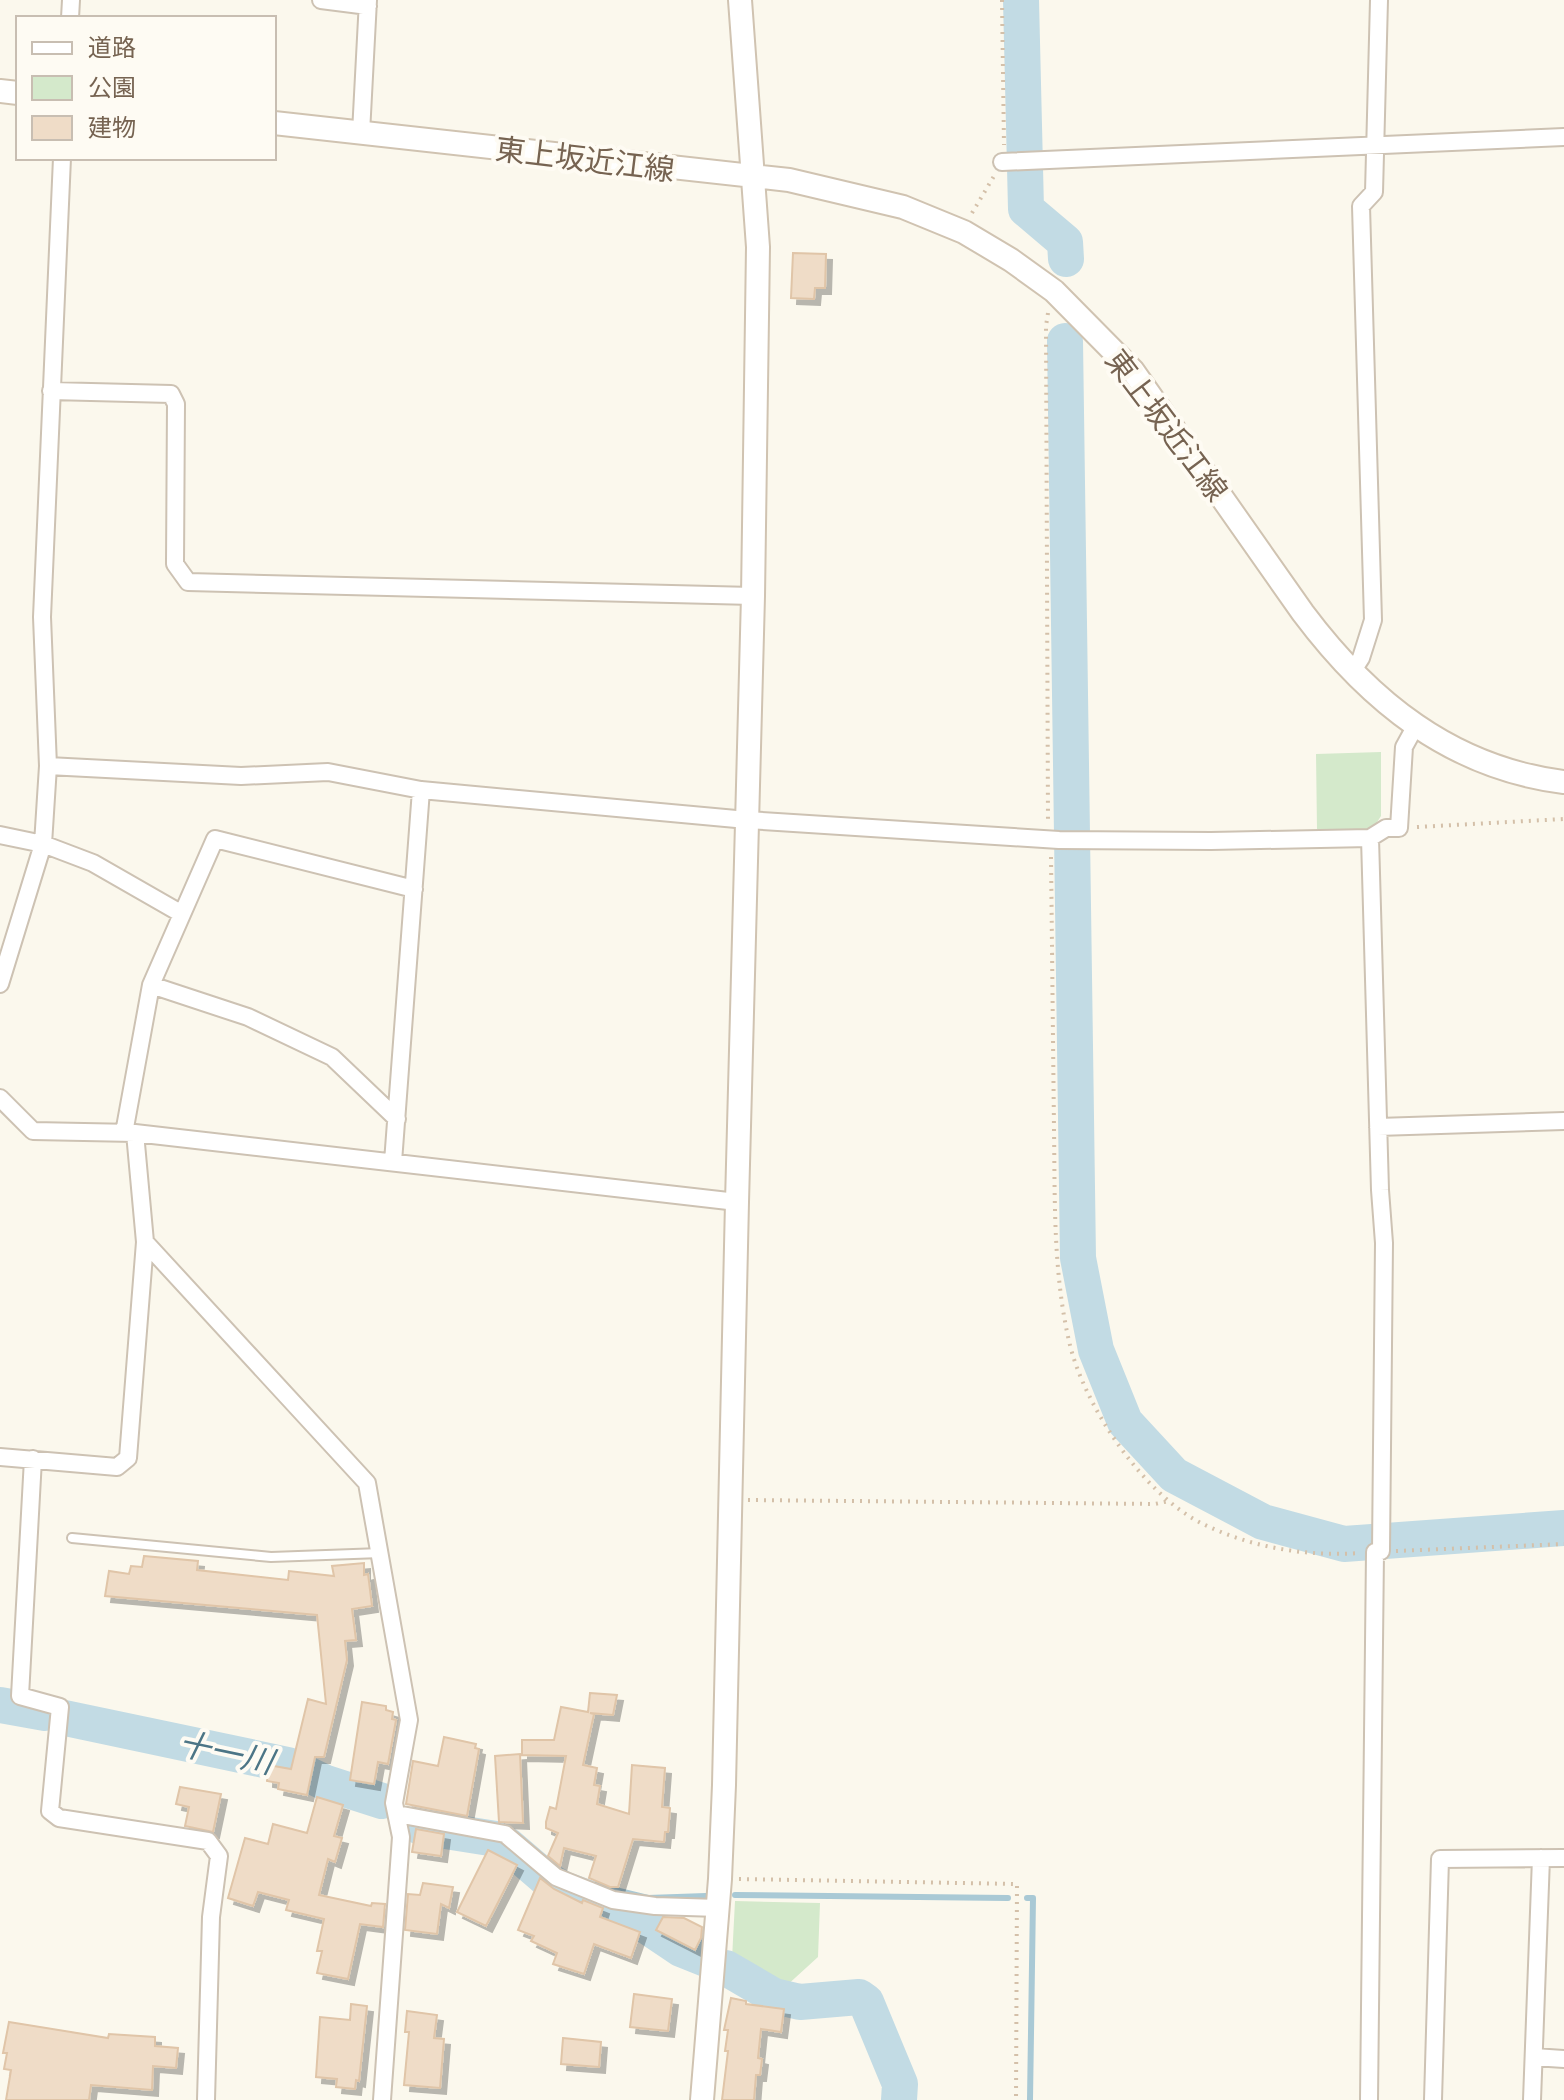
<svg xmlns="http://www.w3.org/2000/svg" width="1564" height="2100" font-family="Mulish,'Noto Sans JP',sans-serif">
	<defs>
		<filter id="shadow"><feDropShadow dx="6" dy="6" stdDeviation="0" flood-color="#0004"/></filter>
	</defs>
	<rect width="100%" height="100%" fill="#fbf8ed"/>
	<path fill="#d4e9cb" d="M 1381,752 L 1381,816 L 1372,830 L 1317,829 L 1316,754 Z
		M 735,1901 L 820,1903 L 818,1957 L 784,1988 L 732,1959 Z"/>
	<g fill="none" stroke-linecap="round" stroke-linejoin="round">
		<path stroke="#a9c9d5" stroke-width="6" d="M 603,1887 L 648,1898 L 706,1896
			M 735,1895 L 1008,1898
			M 1027,1898 L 1033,1898 L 1030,2100"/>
		<path stroke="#c2dbe4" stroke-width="36" d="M 1021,0 L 1026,209 L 1065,242 L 1066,259
			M 1065,341 L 1078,1258 L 1096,1350 L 1125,1422 L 1174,1475 L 1263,1522 L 1344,1544 L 1564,1528
			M 0,1705 L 45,1713
			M 65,1718 L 288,1765 L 326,1783 L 382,1801
			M 420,1827 L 496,1839 L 507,1845 L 549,1881 L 563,1889 L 626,1912 L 681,1949 L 706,1959
			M 726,1968 L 774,1996 L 800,2002 L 859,1997 L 866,2002 L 900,2084 L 899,2100"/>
	</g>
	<path fill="#efdcc7" stroke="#e0c5a8" stroke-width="2" filter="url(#shadow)" d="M 793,253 L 826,254 L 825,288 L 815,288 L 814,299 L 791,298 Z
		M 144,1556 L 198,1561 L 197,1570 L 288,1580 L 289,1571 L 334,1576 L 332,1566 L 364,1563 L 364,1575 L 368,1574 L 372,1606 L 352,1609 L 356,1640 L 345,1641 L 347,1660 L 324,1757 L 315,1757 L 307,1795 L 278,1789 L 279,1783 L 267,1781 L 268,1765 L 291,1769 L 308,1699 L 326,1704 L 317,1615 L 105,1596 L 109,1571 L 129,1574 L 131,1566 L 142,1567 Z
		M 590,1693 L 617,1695 L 613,1715 L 590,1713 L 594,1714 L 583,1765 L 597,1768 L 594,1785 L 600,1786 L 597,1804 L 629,1814 L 632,1765 L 665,1768 L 662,1807 L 670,1808 L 668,1832 L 665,1832 L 664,1842 L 633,1839 L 618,1887 L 610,1887 L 589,1878 L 596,1856 L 564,1848 L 560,1866 L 548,1856 L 558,1833 L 546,1828 L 546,1822 L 550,1807 L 556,1809 L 566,1756 L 522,1755 L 522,1740 L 554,1740 L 561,1707 L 588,1712 Z
		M 362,1702 L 386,1706 L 386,1710 L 393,1712 L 392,1719 L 396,1720 L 388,1764 L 378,1762 L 374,1784 L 350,1780 Z
		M 444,1737 L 476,1744 L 475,1748 L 479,1749 L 467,1816 L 406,1804 L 413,1761 L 438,1766 Z
		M 520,1754 L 523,1823 L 499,1822 L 495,1756 Z
		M 180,1787 L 221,1794 L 213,1832 L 185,1826 L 189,1807 L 176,1804 Z
		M 317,1797 L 343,1805 L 334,1836 L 342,1838 L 335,1862 L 328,1859 L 319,1895 L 371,1906 L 372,1903 L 385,1904 L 383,1927 L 360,1924 L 348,1979 L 317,1973 L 322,1951 L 317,1951 L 324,1919 L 286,1910 L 289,1900 L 258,1892 L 253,1906 L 228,1898 L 245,1838 L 268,1844 L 273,1824 L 307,1833 Z
		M 416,1829 L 444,1834 L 441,1856 L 412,1852 Z
		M 488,1850 L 517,1865 L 486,1926 L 457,1912 Z
		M 540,1878 L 554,1889 L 582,1903 L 583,1900 L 603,1908 L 600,1917 L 640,1932 L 631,1958 L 594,1944 L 584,1974 L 553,1964 L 557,1953 L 531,1941 L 534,1936 L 518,1930 Z
		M 423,1883 L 453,1887 L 449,1908 L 441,1904 L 437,1934 L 405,1930 L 408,1894 L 420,1895 Z
		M 663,1917 L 684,1918 L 702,1927 L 701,1938 L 695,1950 L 656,1930 Z
		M 634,1994 L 672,1999 L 668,2031 L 630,2027 Z
		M 731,1998 L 746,2001 L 746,2004 L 784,2009 L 781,2032 L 761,2029 L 758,2058 L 762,2059 L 760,2075 L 756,2075 L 754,2100 L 722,2100 L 728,2051 L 725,2051 L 728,2030 L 724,2030 Z
		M 351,2004 L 367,2006 L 359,2081 L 356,2080 L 355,2089 L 336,2087 L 337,2079 L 316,2077 L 320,2017 L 350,2020 Z
		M 407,2011 L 437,2015 L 434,2038 L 444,2039 L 440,2088 L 404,2085 L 409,2032 L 405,2032 Z
		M 9,2022 L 108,2038 L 109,2034 L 155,2037 L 155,2046 L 178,2048 L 176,2068 L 153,2066 L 152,2090 L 91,2085 L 89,2100 L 6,2100 L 11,2070 L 4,2069 L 7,2053 L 3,2053 Z
		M 563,2038 L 601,2042 L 599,2067 L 561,2064 Z"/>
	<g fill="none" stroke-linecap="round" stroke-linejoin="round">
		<defs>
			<path id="lane" d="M 72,1538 L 271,1557 L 381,1553"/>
			<path id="street" d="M 321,0 L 368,6
				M 70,18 L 71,0
				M 361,133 L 368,0
				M 62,158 L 42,617 L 48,766 L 241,776 L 328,772 L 421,790 L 747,820 L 1059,840 L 1211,841 L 1370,838 L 1386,828 L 1399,828 L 1404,747 L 1415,727
				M 1002,162 L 1564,137
				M 51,391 L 171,394 L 176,404 L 175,564 L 188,582 L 753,596
				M 1352,672 L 1361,658 L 1373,620 L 1361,206 L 1374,192 L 1379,0
				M 0,835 L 43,844 L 93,863 L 182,914
				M 1370,838 L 1380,1190 L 1384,1243 L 1381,1551
				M 0,984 L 43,844 L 48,766
				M 151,985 L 248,1017 L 332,1057 L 397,1119
				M 0,1098 L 33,1131 L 135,1133 L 145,1242 L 128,1458 L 117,1467 L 0,1457
				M 1378,1127 L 1564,1121
				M 124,1133 L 151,985 L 215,839 L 414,889
				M 135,1133 L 737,1202
				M 393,1162 L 421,790
				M 145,1242 L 367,1483 L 409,1720 L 394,1803 L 401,1837 L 382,2100
				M 33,1459 L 20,1696 L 60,1707 L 50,1811 L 59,1818 L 208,1841 L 219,1856 L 211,1917 L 206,2100
				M 397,1814 L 505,1834 L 556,1877 L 613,1900 L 655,1906 L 718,1908
				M 1534,2057 L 1564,2059
				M 1369,2100 L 1375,1552
				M 1433,2100 L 1440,1859 L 1564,1858
				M 1532,2100 L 1541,1858"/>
			<path id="secondary" d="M 0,91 L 18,93
				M 274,123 L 789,180 L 903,207 L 964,232 L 1011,260 L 1054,291 L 1133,371 L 1303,613 C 1369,701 1451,768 1564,782
				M 702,2100 L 720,1879 L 724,1785 L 737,1202 L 753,596 L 758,247 L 740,0"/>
		</defs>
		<use href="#lane" stroke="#cdc2b3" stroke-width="12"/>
		<use href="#street" stroke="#cdc2b3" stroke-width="20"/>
		<use href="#secondary" stroke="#d0c3b1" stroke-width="26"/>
		<path stroke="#d4c0a9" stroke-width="4" stroke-dasharray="2 6" stroke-linecap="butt" d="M 1002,0 L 1004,145
			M 972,213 L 994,176
			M 1048,313 L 1046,326 L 1048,824
			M 1417,827 L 1564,819
			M 1051,857 C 1052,947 1053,1038 1054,1129 C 1055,1200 1053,1271 1069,1341 C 1083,1404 1142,1493 1201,1523 C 1249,1547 1306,1557 1360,1553
			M 748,1500 L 1155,1504 L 1169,1501
			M 1396,1551 L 1564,1544
			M 739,1879 L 1017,1884 L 1016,2100"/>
		<use href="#lane" stroke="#fff" stroke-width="8"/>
		<use href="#street" stroke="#fff" stroke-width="16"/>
		<use href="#secondary" stroke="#fff" stroke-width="22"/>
	</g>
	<g text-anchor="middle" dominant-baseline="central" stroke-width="8" stroke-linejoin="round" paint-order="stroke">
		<g font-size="30" fill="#766351" stroke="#fefbf3">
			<text transform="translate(585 159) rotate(7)">東上坂近江線</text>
			<text transform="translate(1167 425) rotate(53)">東上坂近江線</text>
		</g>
		<g font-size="32" font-style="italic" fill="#4c7586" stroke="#fefbf3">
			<text transform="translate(226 1752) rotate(12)">十一川</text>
		</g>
	</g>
	<rect x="16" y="16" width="260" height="144" fill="#fefbf3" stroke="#c8beb2" stroke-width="2"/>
	<rect x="32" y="42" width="40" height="12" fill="#ffffff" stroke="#c8beb2" stroke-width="2"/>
	<text x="88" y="56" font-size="24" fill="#766351">道路</text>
	<rect x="32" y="76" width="40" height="24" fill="#d4e9cb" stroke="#c8beb2" stroke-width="2"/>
	<text x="88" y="96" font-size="24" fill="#766351">公園</text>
	<rect x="32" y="116" width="40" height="24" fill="#efdcc7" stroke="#c8beb2" stroke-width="2"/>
	<text x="88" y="136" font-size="24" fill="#766351">建物</text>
</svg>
